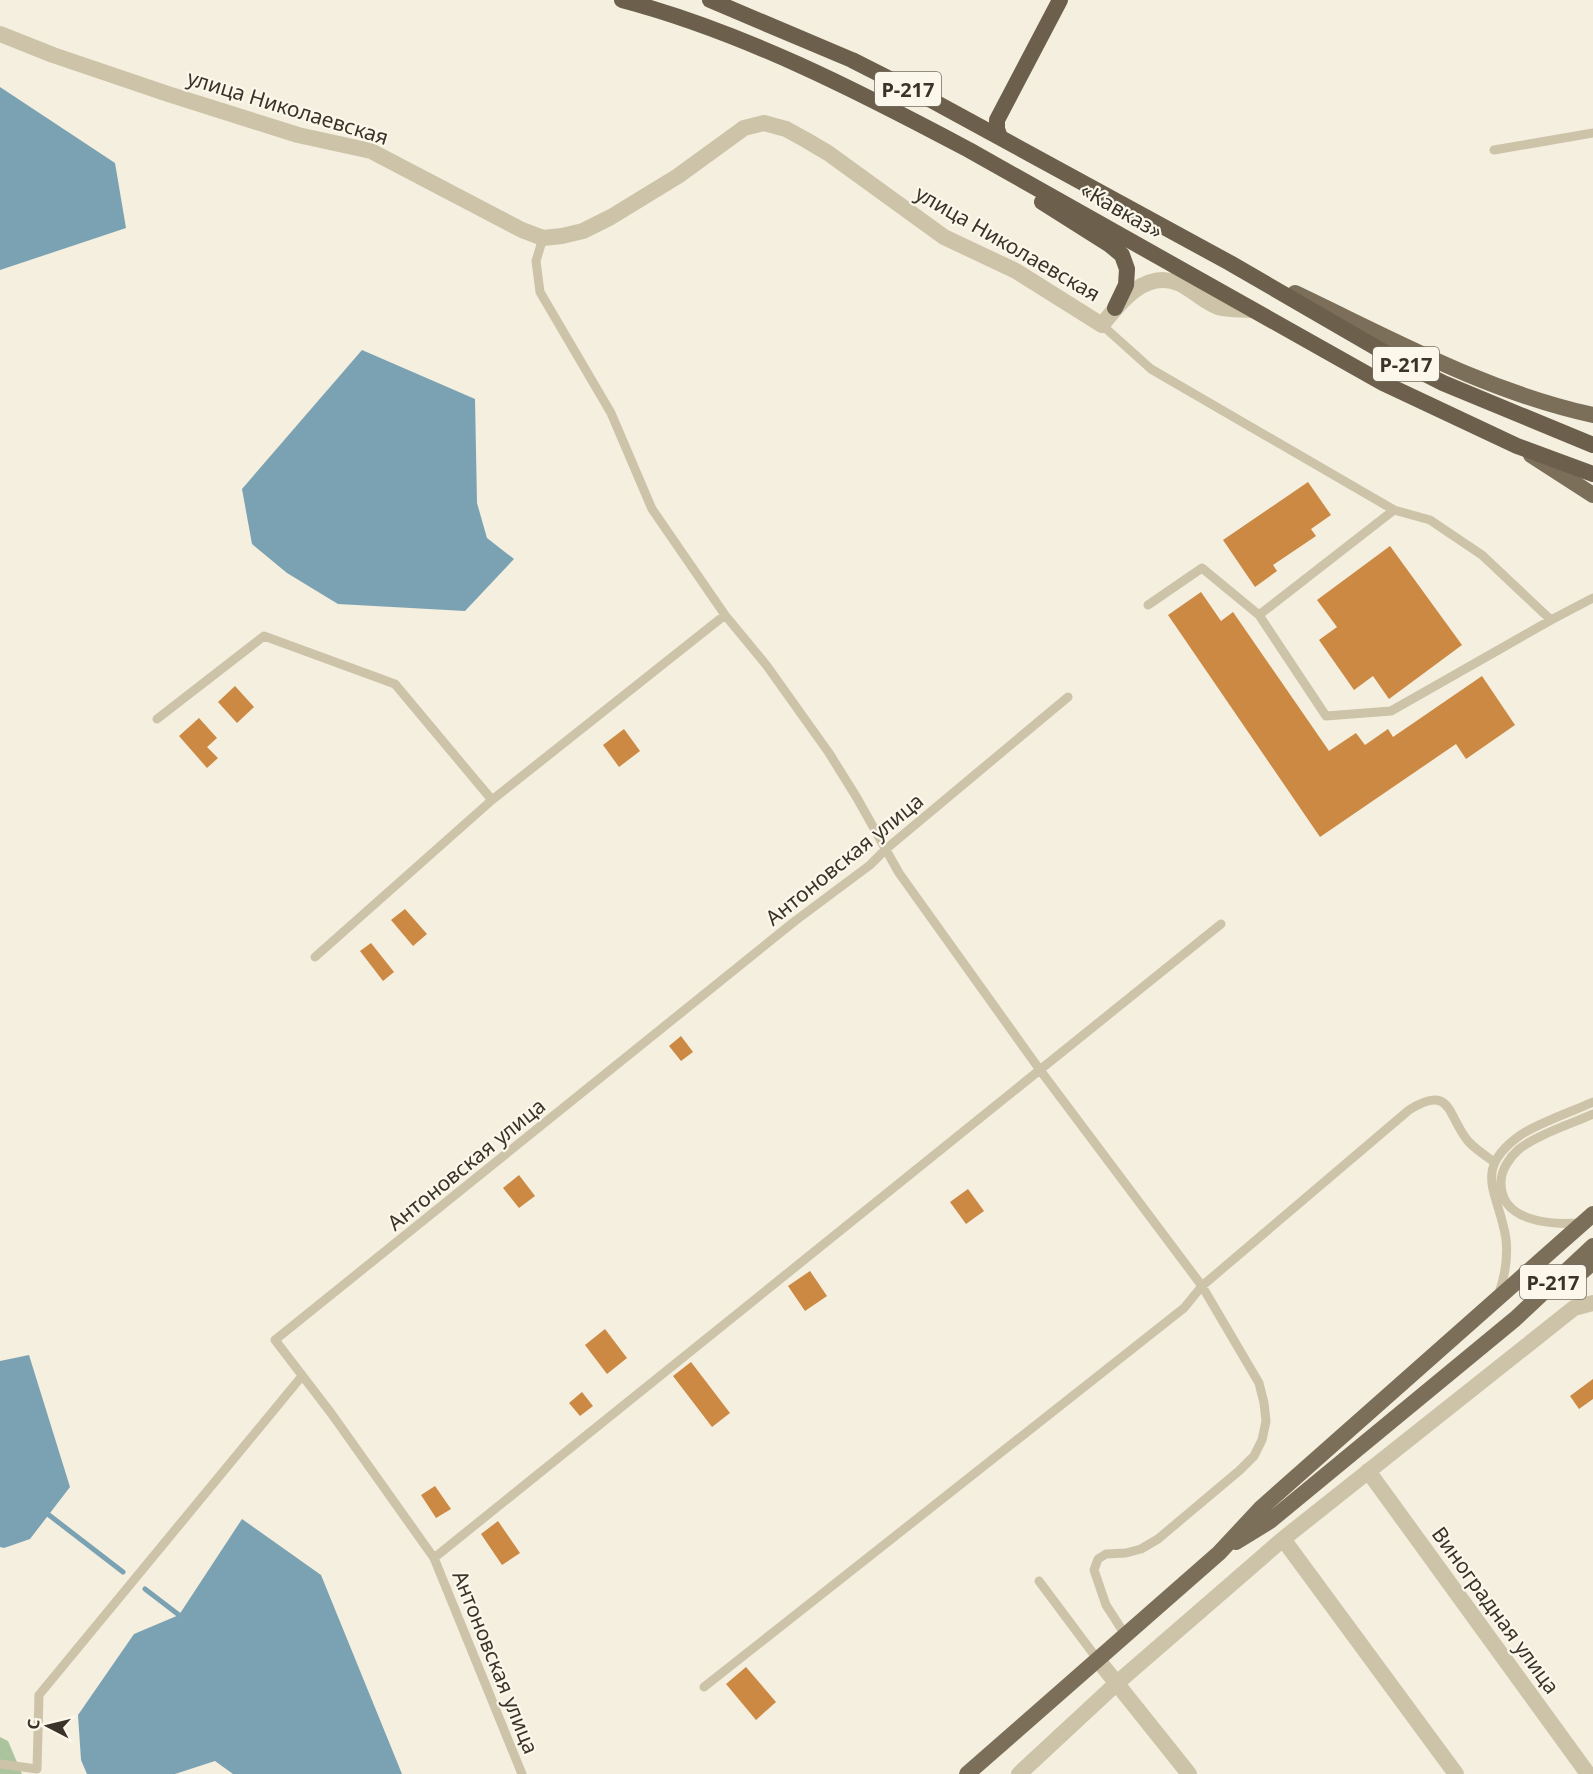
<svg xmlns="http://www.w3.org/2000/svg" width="1593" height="1774" font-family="'Noto Sans',sans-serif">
	<rect width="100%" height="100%" fill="#f4efde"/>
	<path fill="#acc49d" d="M 0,1737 L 8,1741 L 22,1774 L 0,1774 Z"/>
	<path fill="#7ba2b3" d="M 0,87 L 115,163 L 126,228 L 0,270 Z
		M 362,350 L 475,399 L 477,503 L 487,538 L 514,559 L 465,611 L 338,604 L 287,573 L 252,544 L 242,489 Z
		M 29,1355 L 70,1487 L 30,1539 L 4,1548 L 0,1547 L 0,1361 Z
		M 242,1519 L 321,1575 L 402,1774 L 233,1774 L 215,1761 L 175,1774 L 87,1774 L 81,1760 L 78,1715 L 134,1634 L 179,1615 Z"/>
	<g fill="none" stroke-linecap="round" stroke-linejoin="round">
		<path stroke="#7ba2b3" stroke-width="5" d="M 49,1515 L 123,1572
			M 145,1589 L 179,1615"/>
	</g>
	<path fill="#cc8944" d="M 1308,482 L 1331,515 L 1311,529 L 1316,536 L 1273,565 L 1277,571 L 1255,587 L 1223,540 Z
		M 1390,546 L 1462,645 L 1389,699 L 1373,676 L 1354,690 L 1319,640 L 1337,627 L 1317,600 Z
		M 1201,592 L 1221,621 L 1233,612 L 1329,751 L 1356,733 L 1365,745 L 1388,729 L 1393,737 L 1482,676 L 1515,725 L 1466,759 L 1456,744 L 1320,837 L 1168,615 Z
		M 235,686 L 254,707 L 237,723 L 218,702 Z
		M 199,718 L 217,738 L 207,747 L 218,758 L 207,768 L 179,736 Z
		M 624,729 L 640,751 L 619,767 L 603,745 Z
		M 405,909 L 427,934 L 413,946 L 391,920 Z
		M 371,943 L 394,972 L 383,981 L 360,951 Z
		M 681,1036 L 693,1052 L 681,1061 L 669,1046 Z
		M 519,1175 L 535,1196 L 519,1208 L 503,1188 Z
		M 968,1189 L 984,1211 L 966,1224 L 950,1202 Z
		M 810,1271 L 827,1296 L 805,1311 L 788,1286 Z
		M 605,1329 L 627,1358 L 607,1374 L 585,1345 Z
		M 691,1362 L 730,1413 L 712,1427 L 673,1376 Z
		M 1593,1379 L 1593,1399 L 1579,1409 L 1570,1396 Z
		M 582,1392 L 593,1406 L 580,1416 L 569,1403 Z
		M 435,1486 L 451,1509 L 436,1518 L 421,1495 Z
		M 498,1521 L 520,1553 L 502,1565 L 481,1534 Z
		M 746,1667 L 776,1702 L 756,1720 L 726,1684 Z"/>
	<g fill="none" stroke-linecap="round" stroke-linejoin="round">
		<path stroke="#cdc3a9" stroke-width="9" d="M 1494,150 L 1593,133
			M 543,238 L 536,261 L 540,292 L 611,413 L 652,509 L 725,615 L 767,666 L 829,753 L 857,798 L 899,873 L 1040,1070 L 1202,1286 L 1259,1383 L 1264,1403 L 1266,1421 L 1262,1440 L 1254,1456 L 1240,1470 L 1158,1539 L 1141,1549 L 1126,1553 L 1106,1554 L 1098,1559 L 1094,1570 L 1106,1605 L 1126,1636
			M 1102,325 L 1151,369 L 1394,510 L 1430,520 L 1482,555 L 1551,620 L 1593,598
			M 1394,510 L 1259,615 L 1326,716 L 1391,711 L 1551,620
			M 1148,605 L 1202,568 L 1259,615
			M 157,719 L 264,636 L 395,684 L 492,800
			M 315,957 L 492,800 L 725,615
			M 1579,1223 C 1549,1225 1500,1221 1501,1182 C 1501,1170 1510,1157 1518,1150 C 1534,1136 1573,1123 1593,1114
			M 1499,1293 C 1505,1276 1508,1258 1506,1239 C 1499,1192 1470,1170 1522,1134 C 1539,1123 1573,1111 1593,1102
			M 434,1558 L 1221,924
			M 1039,1581 L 1098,1660
			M 704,1687 L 1184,1308 L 1202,1286 L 1409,1110 C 1452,1083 1447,1116 1468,1141 C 1475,1149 1486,1156 1494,1162
			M 0,1764 L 37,1769 L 39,1695 L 302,1376
			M 522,1774 L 434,1558 L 331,1413 L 275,1340 L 795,921 L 870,865 L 886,849 L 1068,697"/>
		<path stroke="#cdc3a9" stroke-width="16" d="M 1368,1471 L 1588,1774
			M 1283,1539 L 1456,1774
			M 1098,1660 L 1189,1774
			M 1019,1774 L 1117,1683 L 1283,1539 L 1574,1308 L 1593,1303"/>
		<path stroke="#cdc3a9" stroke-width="16" d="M 0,34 L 53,55 L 168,94 L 298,135 L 371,151 L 522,230 L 543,238 L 562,236 L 583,231 L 611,217 L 678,176 L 744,128 L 764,123 L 786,129 L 806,140 L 828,153 L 944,237 L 1016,271 L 1102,325 C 1120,302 1145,270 1178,283 C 1192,289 1204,302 1218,307 C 1228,310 1241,309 1251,310"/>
		<path stroke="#7c6f59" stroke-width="16" d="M 1295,293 C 1392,339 1487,392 1593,415
			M 1531,455 L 1593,495
			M 1568,1284 L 1593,1262
			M 1236,1542 L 1270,1521 L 1515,1319 L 1593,1246
			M 967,1774 L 1219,1553 L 1261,1508 L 1593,1214"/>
		<path stroke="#6c604c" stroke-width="16" d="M 622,0 C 743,32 858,91 969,150 L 1383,383 L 1517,446 L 1593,474
			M 710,0 L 852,60 L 931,100 L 1230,263 L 1394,358 L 1443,383 L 1593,445
			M 1000,137 L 997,129 L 997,120 L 1060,0
			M 1042,202 L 1110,245 L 1122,255 L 1127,269 L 1126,285 L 1115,308"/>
	</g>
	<g text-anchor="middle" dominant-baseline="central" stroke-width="4.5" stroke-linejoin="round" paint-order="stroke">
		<g fill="#fbf8eb" stroke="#746e63" stroke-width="1.5">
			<rect x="875" y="72" width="66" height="34" rx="4.5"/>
			<rect x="1373" y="347" width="66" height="34" rx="4.5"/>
			<rect x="1520" y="1265" width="66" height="34" rx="4.5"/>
		</g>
		<g font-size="20" font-weight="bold" fill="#3a3329">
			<text x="908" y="89">Р-217</text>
			<text x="1406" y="364">Р-217</text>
			<text x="1553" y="1282">Р-217</text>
		</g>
		<g font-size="21" fill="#3a3329" stroke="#fbf8eb">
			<text transform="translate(288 107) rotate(17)">улица Николаевская</text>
			<text transform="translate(1122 210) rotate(30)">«Кавказ»</text>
			<text transform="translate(1008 243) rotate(30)">улица Николаевская</text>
			<text transform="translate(844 859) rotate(-39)">Антоновская улица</text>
			<text transform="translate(466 1164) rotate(-39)">Антоновская улица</text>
			<text transform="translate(1496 1610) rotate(54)">Виноградная улица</text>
			<text transform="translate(496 1662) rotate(68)">Антоновская улица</text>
		</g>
	</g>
	<g transform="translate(48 1726) rotate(277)" stroke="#fbf8eb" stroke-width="4.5" paint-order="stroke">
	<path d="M0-4.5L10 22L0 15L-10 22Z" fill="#3a3329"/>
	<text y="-9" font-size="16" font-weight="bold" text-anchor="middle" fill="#3a3329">С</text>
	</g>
</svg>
